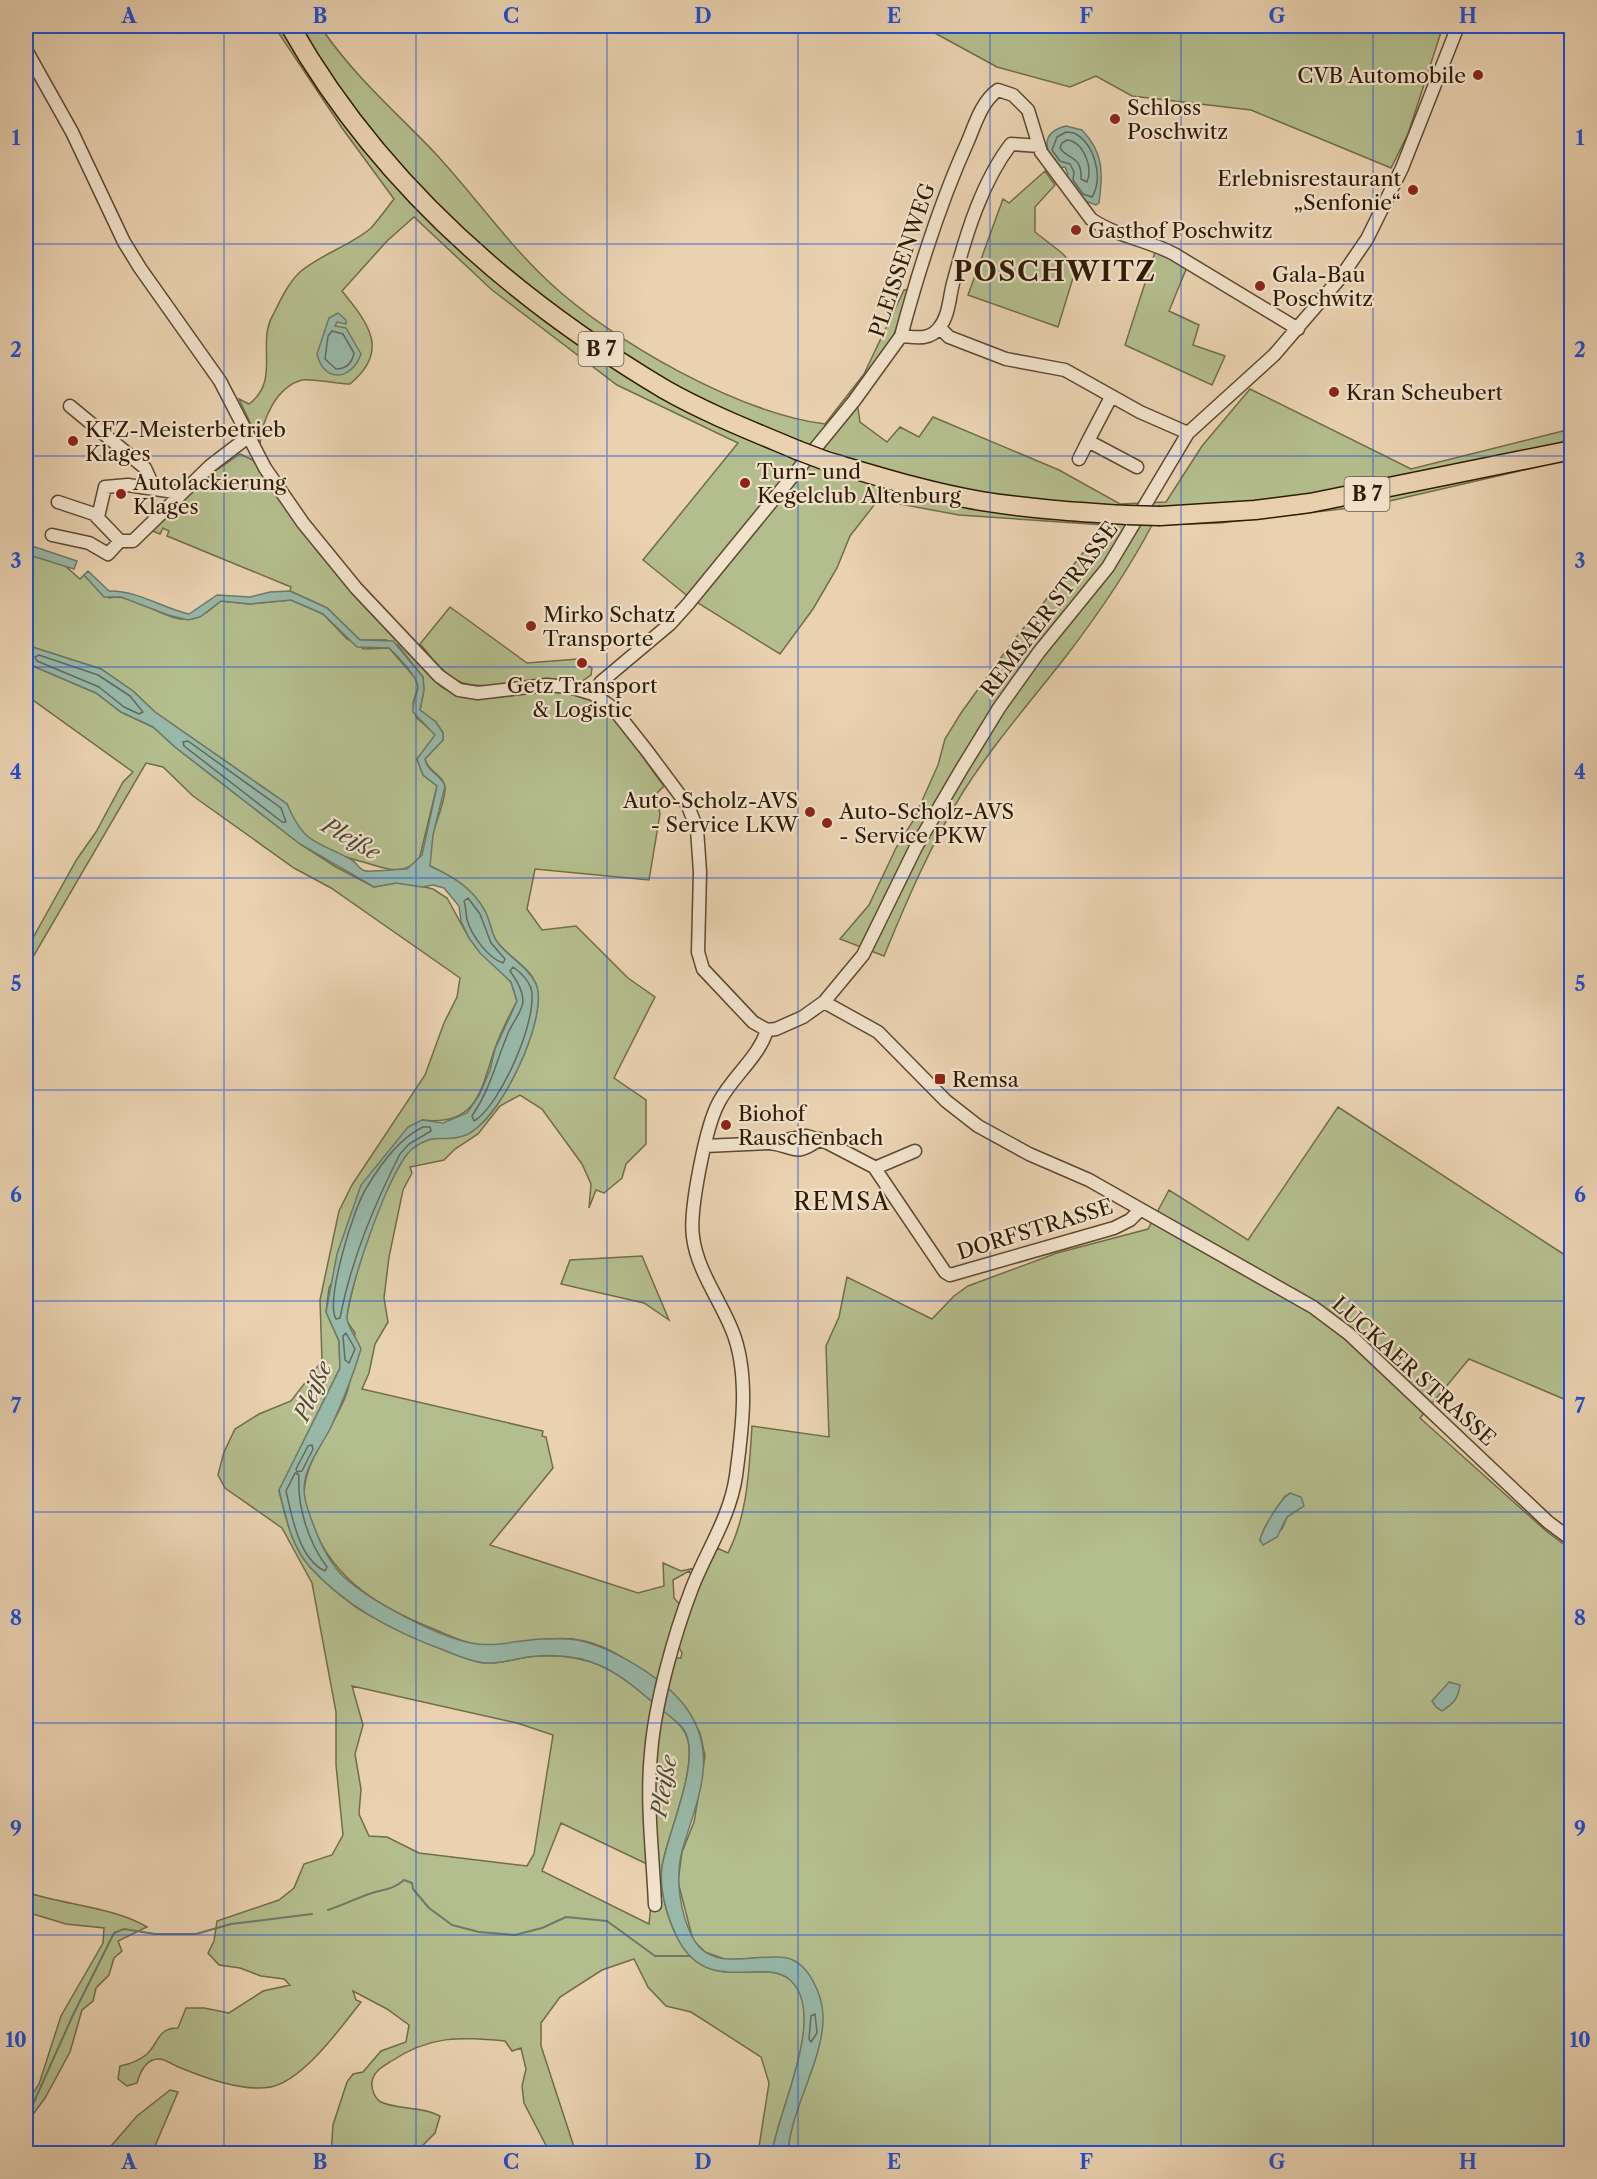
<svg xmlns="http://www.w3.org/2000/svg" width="1597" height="2179" font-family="'Libre Caslon Text',serif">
	<rect width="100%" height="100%" fill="#ead2b1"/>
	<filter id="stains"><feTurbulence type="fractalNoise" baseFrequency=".00333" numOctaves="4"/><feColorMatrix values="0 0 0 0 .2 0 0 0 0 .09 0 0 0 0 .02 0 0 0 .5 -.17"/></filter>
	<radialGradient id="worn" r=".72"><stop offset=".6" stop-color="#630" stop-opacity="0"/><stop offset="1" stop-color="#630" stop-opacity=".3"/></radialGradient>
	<path fill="#b4bd8d" stroke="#726c4a" stroke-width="1.5" fill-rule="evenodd" d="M 274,26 L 320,26 C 352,74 395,111 435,153 C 474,195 507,243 549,282 C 613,342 739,413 825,424 L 864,374 L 904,290 L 911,289 L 892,340 L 857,402 L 860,422 L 887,442 L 900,427 L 919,437 L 933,417 L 1059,470 L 1120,504 L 1166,502 L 1202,446 L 1250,389 L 1411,469 L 1571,429 L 1572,459 L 1368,506 L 1220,523 L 1152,525 C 1128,571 1099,613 1067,655 C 1032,700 994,743 963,792 C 931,844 907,900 884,956 L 840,939 L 869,905 L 896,848 L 913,821 L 938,765 L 945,739 L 961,713 L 1010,645 L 1105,525 L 959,515 L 878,500 L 850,536 L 837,568 L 813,609 L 780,654 L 690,598 L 643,560 L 738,443 L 617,385 L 492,290 L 414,217 L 387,241 L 342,291 C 369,324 390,351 350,384 C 340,384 308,378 302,380 C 276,387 262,420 260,444 L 239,399 L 249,404 C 281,380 256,344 273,315 C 280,301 288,283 300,272 C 321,254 350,246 371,228 C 379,219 387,208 394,199 L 342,128 Z
		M 922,26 L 1443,26 L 1408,134 L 1391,168 L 1251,110 L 1132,96 L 1096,76 L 1070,87 L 997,67 Z
		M 1045,171 L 1055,185 L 1035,207 L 1035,232 L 1062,253 L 1076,268 L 1058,327 L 968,295 L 1003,199 L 1009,203 Z
		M 1156,249 L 1187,267 L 1169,311 L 1199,325 L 1193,345 L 1225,356 L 1212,385 L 1125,345 Z
		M 240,454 L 253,460 L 318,552 L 440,686 C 487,720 553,668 601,705 C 620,720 647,765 664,786 L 656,794 L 660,814 L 649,880 L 535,869 L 527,909 L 542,930 L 576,926 L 628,978 L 655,997 L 614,1078 L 646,1100 L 646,1144 L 626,1164 L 622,1178 L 604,1193 L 596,1190 L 589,1208 L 591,1184 L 582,1164 L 542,1109 L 520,1095 L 500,1106 L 478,1134 L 455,1149 L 444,1160 L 410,1167 L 412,1173 L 403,1190 L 389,1257 L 384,1298 L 388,1322 L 375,1344 L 369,1373 L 362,1389 L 543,1431 L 542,1436 L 546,1437 L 553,1468 L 490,1545 L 638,1593 L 664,1586 L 663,1563 L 681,1571 L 695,1568 L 692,1576 L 689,1571 L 673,1580 L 674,1598 L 682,1607 L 658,1681 C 632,1664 605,1642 573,1639 C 544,1636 516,1646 488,1646 C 469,1645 453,1637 436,1630 C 383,1609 333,1581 313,1525 C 310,1516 304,1505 304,1495 C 304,1458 336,1426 347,1392 C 353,1374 353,1352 355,1333 L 346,1320 C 356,1266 375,1206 404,1158 C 422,1130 464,1138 481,1124 C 506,1103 548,1016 536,984 C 529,966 507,956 496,941 C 491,932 490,920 485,911 C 472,889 452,876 430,866 C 424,841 443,815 445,790 C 446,775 428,773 425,759 L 443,740 L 443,733 L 436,722 L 420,710 L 424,690 L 423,677 L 398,645 L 386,640 L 360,640 L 327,608 L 290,591 L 291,587 L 167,536 L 169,531 L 163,528 L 160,534 L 150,530 L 205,478 Z
		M 26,554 L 64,565 L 80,579 L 84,575 L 109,598 C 136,590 169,629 198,617 C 207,614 214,606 221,601 L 250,604 L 291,600 L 323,614 L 347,639 L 364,649 L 389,648 L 416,679 L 418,687 L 413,703 L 416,717 L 436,735 L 417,759 L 423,775 L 437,786 L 419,860 C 399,877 385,868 363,862 C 341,856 319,849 302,833 C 294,825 291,814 287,804 L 155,712 L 133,691 L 101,669 L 26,645 Z
		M 450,607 L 527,663 L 578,659 L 592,668 L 591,675 L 581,682 C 544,673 484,696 456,680 C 441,672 431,656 420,644 Z
		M 26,663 L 96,693 L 121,712 L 153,727 L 175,747 L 300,844 L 336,867 L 374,887 L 396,883 L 412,884 L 433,889 L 447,898 L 469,938 L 511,982 L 517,1001 C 509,1016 501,1032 495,1048 C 481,1090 477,1127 422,1120 L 329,1288 L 326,1312 L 339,1341 L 340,1368 L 279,1491 C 286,1517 291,1546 310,1567 C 322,1580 338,1594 353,1605 C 371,1619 464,1662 486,1663 C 503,1664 520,1657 537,1656 C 585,1653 615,1668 649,1699 C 660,1709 677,1719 684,1731 C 703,1759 666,1836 662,1867 C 659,1889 667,1917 677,1937 C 707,1998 763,1956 791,1980 C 828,2014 778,2110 772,2153 L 758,2153 L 769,2083 L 761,2057 L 691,2012 L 666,2006 L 648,1987 L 634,1959 L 602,1970 L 560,1997 L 541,2023 L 541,2046 L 576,2153 L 550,2153 L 524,2103 L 522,2086 L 526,2069 L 521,2048 L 512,2051 L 505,2041 C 459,2037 430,2035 390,2062 C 382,2067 373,2072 372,2082 C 371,2089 375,2099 381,2102 C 398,2110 422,2106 440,2116 L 435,2133 L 421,2147 L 420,2153 L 331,2153 L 333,2125 L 347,2082 L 353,2074 L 363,2072 L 381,2051 L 406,2042 L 409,2025 L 387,2009 L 353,1991 L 356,2000 L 361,2002 C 341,2027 304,2080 271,2087 C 245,2092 205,2078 181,2068 C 175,2066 167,2060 160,2059 C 146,2058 140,2072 137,2083 L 127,2086 L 118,2079 L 120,2066 C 130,2064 139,2061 147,2054 C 159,2043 157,2028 178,2028 L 186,2008 L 204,2008 L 229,2013 L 263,1991 L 290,1985 L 284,1979 L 261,1976 L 240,1968 L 219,1965 L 208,1953 L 214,1941 L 217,1921 L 279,1900 L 294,1888 L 304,1864 L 332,1855 L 343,1835 L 336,1765 L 336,1712 L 312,1583 L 282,1528 L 225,1488 L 218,1475 L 224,1452 L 235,1429 L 259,1414 L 291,1401 L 322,1361 L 320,1300 L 339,1211 L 352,1185 L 425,1075 L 444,1023 L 457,997 L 460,978 L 331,888 L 294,868 L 193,796 L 163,767 L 146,763 L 26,969 L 26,954 L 34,936 L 77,859 L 96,832 L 123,782 L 133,772 L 26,695 ZM 352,1686 L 517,1723 L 553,1735 L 534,1854 L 527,1866 L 419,1853 L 387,1837 L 369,1836 L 359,1814 L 361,1789 L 355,1754 L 363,1725 ZM 561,1823 L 647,1864 L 651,1904 L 649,1924 L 542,1871 Z
		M 1338,1107 L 1571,1259 L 1571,1402 L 1469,1359 L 1420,1418 L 1545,1530 L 1571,1550 L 1571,2153 L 955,2154 L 932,2147 L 909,2154 L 788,2153 C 791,2085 851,2036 804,1969 L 758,1958 L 727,1960 L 705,1952 L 693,1940 L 678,1882 L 682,1852 L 694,1822 L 705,1756 L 700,1733 L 686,1708 L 667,1688 L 675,1658 L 681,1658 L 682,1653 L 678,1645 L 699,1584 L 717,1548 L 728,1553 C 748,1514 749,1469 752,1426 L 829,1437 L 826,1346 L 839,1317 L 847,1277 L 932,1319 L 954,1296 L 968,1286 L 1057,1253 L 1148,1229 L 1169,1190 L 1248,1240 ZM 1285,1496 L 1293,1511 L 1287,1517 L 1282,1529 L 1260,1540 L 1265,1527 Z
		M 642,1256 L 669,1320 L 644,1303 L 561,1284 L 570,1260 Z
		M 26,1892 C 64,1905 113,1907 147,1927 L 118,1941 L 122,1951 L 114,1958 L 109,1975 L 96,1988 L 93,2001 L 82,2010 L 70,2052 L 45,2098 L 26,2124 L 26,2104 L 39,2084 L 61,2016 L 103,1943 L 104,1928 L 66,1924 L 26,1912 Z
		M 170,2090 L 178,2092 L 152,2153 L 105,2153 L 137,2116 Z"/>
	<path fill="#98b8a9" stroke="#6e7968" stroke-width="1.5" d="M 1066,126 L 1082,130 C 1104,153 1103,173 1099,203 L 1096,205 L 1080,199 L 1064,177 L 1068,174 L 1065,167 L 1058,168 C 1045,151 1039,133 1066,126 Z
		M 338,313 L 346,320 L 346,324 L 337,322 L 335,326 L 346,328 L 361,354 C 352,380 324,384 317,354 L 329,318 Z
		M 26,544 L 77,561 L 74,569 L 26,554 Z
		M 88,571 L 109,591 C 136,590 163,608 189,614 L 217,595 L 250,597 L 270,592 L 290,591 L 327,608 L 360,640 L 393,641 L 423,677 L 424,690 L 420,710 L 436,722 L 443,733 L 443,740 L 425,759 C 427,772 441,774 445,786 L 433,835 L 430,866 C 452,876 473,888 485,911 C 490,920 491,932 496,940 C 506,956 528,966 536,984 C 550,1017 498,1126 463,1136 C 444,1143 435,1131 412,1149 C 390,1167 349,1287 347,1317 C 346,1325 358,1340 361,1349 C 353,1376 343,1401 331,1427 C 323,1443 308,1463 305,1480 C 302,1495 307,1507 312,1521 C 319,1541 328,1562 344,1577 C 370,1601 436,1636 471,1643 C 495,1648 517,1640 542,1639 C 553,1639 566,1638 577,1640 C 612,1647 666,1679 687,1709 C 720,1756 696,1802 682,1851 C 675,1878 680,1914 693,1938 C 712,1974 757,1952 787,1958 C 809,1963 822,1995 823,2015 C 825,2057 790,2110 788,2153 L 772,2153 C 778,2110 828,2014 790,1980 C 763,1956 707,1998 677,1937 C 667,1917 659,1889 662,1867 C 666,1836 703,1759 684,1730 C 678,1721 665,1713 657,1706 C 618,1672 592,1652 537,1656 C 520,1657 502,1664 485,1663 C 472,1662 458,1656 446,1651 C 396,1633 346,1607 310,1567 C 291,1546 286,1517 279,1490 L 340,1368 L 339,1341 L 326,1312 L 337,1254 L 361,1185 L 408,1127 L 422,1120 L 443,1123 L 467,1113 L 479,1096 L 490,1070 L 495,1049 L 517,1001 L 511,982 L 480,953 L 469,938 L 461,921 L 459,906 L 444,888 L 433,885 L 422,887 L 396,883 L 374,887 L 300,844 L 175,747 L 153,727 L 121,712 L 96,693 L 26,663 L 26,645 L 101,669 L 133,691 L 155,712 L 287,804 C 305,846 316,840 352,860 C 357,863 359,870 366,871 C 373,872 398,869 407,869 L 422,855 L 437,786 L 423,775 L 417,759 L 435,735 L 413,712 C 412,703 416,697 418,688 C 419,678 397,655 389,648 L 357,647 L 323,614 L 291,600 L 250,604 L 221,601 L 200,617 L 188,620 L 168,615 L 121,597 L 104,597 L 84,575 Z
		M 1290,1493 L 1301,1497 L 1304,1506 L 1287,1517 L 1277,1537 L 1263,1545 L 1260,1540 C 1263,1528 1280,1499 1290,1493 Z
		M 1449,1682 L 1460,1685 C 1458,1699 1454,1703 1442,1711 L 1436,1707 L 1432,1701 Z
		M 932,2147 L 954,2153 L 955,2153 L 909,2153 Z"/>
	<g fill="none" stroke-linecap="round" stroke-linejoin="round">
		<path stroke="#646958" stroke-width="1.5" d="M 1074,133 C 1094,143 1104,177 1092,197 L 1083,194 L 1073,180 L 1074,172 L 1070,164 L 1060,161 L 1052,150 L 1057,137 L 1066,132 Z
			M 1067,140 C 1084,142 1093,168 1087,182 L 1081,179 C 1082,155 1069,161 1060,148 L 1062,143 Z
			M 332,331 L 343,334 L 354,353 C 352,363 347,369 336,369 L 325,359 L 328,336 Z
			M 39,655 L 98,675 L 130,696 L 143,712 L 139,714 L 124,707 L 99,687 L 37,661 L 35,657 Z
			M 188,741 L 281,808 L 286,822 L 282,822 L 184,746 L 183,742 Z
			M 468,898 L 480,914 L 491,943 L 505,959 L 503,963 C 488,958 472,936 467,920 C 466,914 466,907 464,901 Z
			M 513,967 C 520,972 528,980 531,988 C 539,1018 500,1106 474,1121 L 472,1116 C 491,1088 496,1061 509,1031 C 513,1022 523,1010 523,1001 C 523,990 516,979 510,971 Z
			M 423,1127 L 430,1127 L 431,1131 L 409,1144 L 400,1154 C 374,1205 351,1260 340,1318 L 336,1319 C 325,1301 354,1206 367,1187 C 380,1165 400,1138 423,1127 Z
			M 346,1333 L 355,1349 L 349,1363 L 345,1360 L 343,1336 Z
			M 312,1445 L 313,1449 L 302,1471 L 297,1472 L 296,1469 L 308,1446 Z
			M 295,1473 L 299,1475 C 297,1506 308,1542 327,1567 L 325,1571 C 299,1559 292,1517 286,1491 Z
			M 815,2014 L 817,2033 L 811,2042 L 809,2039 L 811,2016 Z"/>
		<path stroke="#6e7968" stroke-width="2" d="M 328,1910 C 343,1905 355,1899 369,1894 C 383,1889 393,1890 404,1880 L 412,1883 L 413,1889 L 429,1908 L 452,1925 L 479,1932 L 515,1935 L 542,1928 L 566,1917 L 607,1921 L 655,1956 L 690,1956
			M 26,2112 L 33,2104 L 73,2015 L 114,1933 L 124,1929 L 155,1934 L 196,1934 L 231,1924 L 312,1914"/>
		<defs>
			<path id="minor" d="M 26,50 L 72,132 L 124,242 L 140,268 L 220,381 L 265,468 L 303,523 L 356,588 L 439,676 L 459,690 L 478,693 L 546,685 L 570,687 L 593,694 L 613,708 L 647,751 L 688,806 L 697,829 L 700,872 L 698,952 L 703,969 L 753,1022 L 767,1030 L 776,1029 L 803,1017 L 824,1002 L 863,955 L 916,847 L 961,770 L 999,708 L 1039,652 L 1108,567 L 1188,433 L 1274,355 L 1341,277 L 1367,239 L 1402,168 L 1458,26
				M 940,328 L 949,337 L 1006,359 L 1065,370 L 1140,412 L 1188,433
				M 901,336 C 915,337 929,341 939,328 C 950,315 949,295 954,280 C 966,234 982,182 1011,144 L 1039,146
				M 1111,397 L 1088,441 L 1137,467
				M 70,406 L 145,468 L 154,488
				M 1079,459 L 1088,441
				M 58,502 L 94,514 L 120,541 L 133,541 L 210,466 L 248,437
				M 98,517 L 105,487 L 128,485 L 181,493
				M 52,535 L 89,543 L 108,554 L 120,541
				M 593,694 L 601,682 L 670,624 L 688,604 L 854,401 L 901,336 C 919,269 939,205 968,141 C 975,124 982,101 998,90 L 1013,95 L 1028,110 L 1041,152 L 1091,219 C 1115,236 1148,240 1174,254 L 1298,329
				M 824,1002 L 878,1032 L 946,1101 L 978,1126 L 1029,1154 L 1089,1180 L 1313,1307 L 1349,1334 L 1548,1522 L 1572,1540
				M 770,1143 C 795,1146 794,1158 820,1139
				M 705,1146 L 769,1143 L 807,1136 L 828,1143 L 874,1167 L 945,1272 L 950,1275 L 1114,1228 L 1130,1220 L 1140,1210
				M 875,1168 L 915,1151
				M 655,1905 C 653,1855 646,1803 651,1753 C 655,1703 674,1635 692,1588 C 707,1550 730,1517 736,1476 C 742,1431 750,1374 732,1330 C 720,1300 697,1270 693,1237 C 689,1211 706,1125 719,1102 C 732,1077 759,1057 767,1030"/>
			<path id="highway" d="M 290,26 C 377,180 513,299 664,389 C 706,413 752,431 797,450
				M 826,461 C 877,476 928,492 981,501 C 1030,509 1078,512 1127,515
				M 1160,516 L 1255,510 L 1310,503 L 1572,450"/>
		</defs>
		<use href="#minor" stroke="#5e4831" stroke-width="15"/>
		<use href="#highway" stroke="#2f1a06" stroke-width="21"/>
		<use href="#minor" stroke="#f1e2cc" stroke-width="12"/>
		<use href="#highway" stroke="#ead2b1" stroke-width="18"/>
		<defs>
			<path id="highway-bridge" d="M 797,450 L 826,461
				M 1127,515 L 1160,516"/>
		</defs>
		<use href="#highway-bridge" stroke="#2f1a06" stroke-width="21" stroke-linecap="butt"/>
		<use href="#highway-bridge" stroke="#ead2b1" stroke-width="18"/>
	</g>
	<path fill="none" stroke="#1d4ed8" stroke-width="1.5" stroke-opacity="0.55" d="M 224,26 L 224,2154M 416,26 L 416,2154M 607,26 L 607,2154M 798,26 L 798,2154M 990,26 L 990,2154M 1181,26 L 1181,2154M 1373,26 L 1373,2154M 26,244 L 1572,244M 26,456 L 1572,456M 26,667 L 1572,667M 26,878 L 1572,878M 26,1090 L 1572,1090M 26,1301 L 1572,1301M 26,1512 L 1572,1512M 26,1723 L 1572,1723M 26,1935 L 1572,1935"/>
	<g fill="#8f2418" stroke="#f1e2cc" stroke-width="2">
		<circle cx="1478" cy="75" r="6"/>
		<circle cx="1115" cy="119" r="6"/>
		<circle cx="1413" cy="190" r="6"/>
		<circle cx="1076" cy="230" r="6"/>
		<circle cx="1260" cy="286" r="6"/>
		<circle cx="1334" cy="392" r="6"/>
		<circle cx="73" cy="441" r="6"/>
		<circle cx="745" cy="483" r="6"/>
		<circle cx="121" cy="494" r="6"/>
		<circle cx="531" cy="626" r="6"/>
		<circle cx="582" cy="663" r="6"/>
		<circle cx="810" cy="812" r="6"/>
		<circle cx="827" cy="823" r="6"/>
		<rect x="934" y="1073" width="12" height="12" rx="3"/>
		<circle cx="726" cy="1125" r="6"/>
	</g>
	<g text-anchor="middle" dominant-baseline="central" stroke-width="4.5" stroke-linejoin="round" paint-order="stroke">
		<g fill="#f1e2cc" stroke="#695641" stroke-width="1.5">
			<rect x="578.5" y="332" width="45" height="34" rx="4.5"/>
			<rect x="1344.5" y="477" width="45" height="34" rx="4.5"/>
		</g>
		<g font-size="20" font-weight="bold" fill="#2f1a06">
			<text x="601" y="349">B 7</text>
			<text x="1367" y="494">B 7</text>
		</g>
		<g font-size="21" fill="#2f1a06" stroke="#f1e2cc" text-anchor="start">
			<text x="1466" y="75" text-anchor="end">CVB Automobile</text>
			<text x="1127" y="107">Schloss<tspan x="1127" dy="24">Poschwitz</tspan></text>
			<text x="1401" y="178" text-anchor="end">Erlebnisrestaurant<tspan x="1401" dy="24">„Senfonie“</tspan></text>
			<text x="1088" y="230">Gasthof Poschwitz</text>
			<text x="1272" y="274">Gala-Bau<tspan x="1272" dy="24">Poschwitz</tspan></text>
			<text x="1346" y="392">Kran Scheubert</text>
			<text x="85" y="429">KFZ-Meisterbetrieb<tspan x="85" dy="24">Klages</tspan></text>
			<text x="757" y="471">Turn- und<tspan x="757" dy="24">Kegelclub Altenburg</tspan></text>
			<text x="133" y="482">Autolackierung<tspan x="133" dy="24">Klages</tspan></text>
			<text x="543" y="614">Mirko Schatz<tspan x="543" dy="24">Transporte</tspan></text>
			<text x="582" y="685" text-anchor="middle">Getz Transport<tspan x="582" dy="24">&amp; Logistic</tspan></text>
			<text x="798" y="800" text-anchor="end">Auto-Scholz-AVS<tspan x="798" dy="24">- Service LKW</tspan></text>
			<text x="839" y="811">Auto-Scholz-AVS<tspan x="839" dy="24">- Service PKW</tspan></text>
			<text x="952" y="1079">Remsa</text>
			<text x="738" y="1113">Biohof<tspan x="738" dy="24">Rauschenbach</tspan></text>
		</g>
		<g font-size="21" fill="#2f1a06" stroke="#f1e2cc">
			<text transform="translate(902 260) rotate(-71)">PLEISSENWEG</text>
			<text transform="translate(1049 609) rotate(-53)">REMSAER STRASSE</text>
			<text transform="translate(1035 1229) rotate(-17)">DORFSTRASSE</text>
			<text transform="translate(1414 1371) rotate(42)">LUCKAER STRASSE</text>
		</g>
		<g font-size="22" font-style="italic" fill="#4e4937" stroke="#f1e2cc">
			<text transform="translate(351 839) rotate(30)">Pleiße</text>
			<text transform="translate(313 1391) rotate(-66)">Pleiße</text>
			<text transform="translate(664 1786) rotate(-80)">Pleiße</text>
		</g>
		<g font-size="24" letter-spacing="1.5" fill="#2f1a06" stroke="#f1e2cc">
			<text x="842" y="1201">REMSA</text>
		</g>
		<g font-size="27" font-weight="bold" letter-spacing="1.5" fill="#2f1a06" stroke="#f1e2cc">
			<text x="1055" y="271">POSCHWITZ</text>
		</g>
	</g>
	<rect width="1597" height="2179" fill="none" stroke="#ead2b1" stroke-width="66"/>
	<rect x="33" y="33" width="1531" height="2113" fill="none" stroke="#1d4ed8" stroke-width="2"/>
	<g font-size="20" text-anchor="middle" font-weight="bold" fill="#1d4ed8">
		<text x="129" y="23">A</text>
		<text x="320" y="23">B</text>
		<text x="511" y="23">C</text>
		<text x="703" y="23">D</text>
		<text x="894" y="23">E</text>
		<text x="1086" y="23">F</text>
		<text x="1277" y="23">G</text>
		<text x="1468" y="23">H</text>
		<text x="16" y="145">1</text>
		<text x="1580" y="145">1</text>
		<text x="16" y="357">2</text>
		<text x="1580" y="357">2</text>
		<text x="16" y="568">3</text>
		<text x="1580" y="568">3</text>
		<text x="16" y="779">4</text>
		<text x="1580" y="779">4</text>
		<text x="16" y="991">5</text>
		<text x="1580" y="991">5</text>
		<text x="16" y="1202">6</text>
		<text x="1580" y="1202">6</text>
		<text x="16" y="1413">7</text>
		<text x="1580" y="1413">7</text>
		<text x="16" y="1625">8</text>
		<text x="1580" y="1625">8</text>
		<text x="16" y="1836">9</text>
		<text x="1580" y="1836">9</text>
		<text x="16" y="2047">10</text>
		<text x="1580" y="2047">10</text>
		<text x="129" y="2169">A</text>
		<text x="320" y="2169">B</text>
		<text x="511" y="2169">C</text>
		<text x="703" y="2169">D</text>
		<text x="894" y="2169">E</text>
		<text x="1086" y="2169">F</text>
		<text x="1277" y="2169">G</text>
		<text x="1468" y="2169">H</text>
	</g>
	<rect width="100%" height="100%" filter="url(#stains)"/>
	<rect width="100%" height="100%" fill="url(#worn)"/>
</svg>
